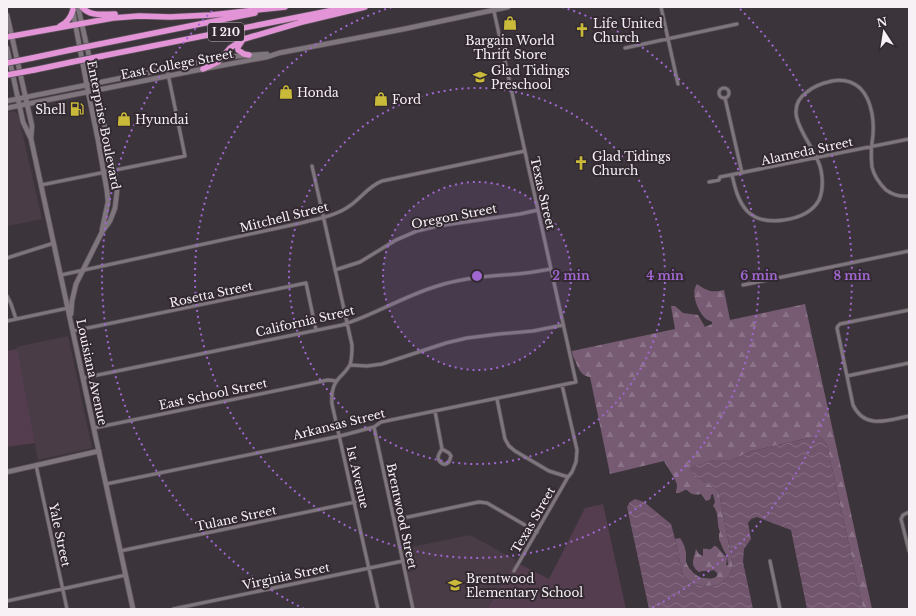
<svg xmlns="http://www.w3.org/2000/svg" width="916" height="616" font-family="'Libre Baskerville',serif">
	<defs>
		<pattern id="forest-firs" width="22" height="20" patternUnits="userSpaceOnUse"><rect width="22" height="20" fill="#775b73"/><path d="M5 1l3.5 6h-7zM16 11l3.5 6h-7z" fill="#8b7388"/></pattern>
		<pattern id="water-waves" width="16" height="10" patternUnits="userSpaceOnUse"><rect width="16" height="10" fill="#71556d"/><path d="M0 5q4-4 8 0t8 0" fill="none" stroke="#866e82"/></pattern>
	</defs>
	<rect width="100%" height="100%" fill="#3c343b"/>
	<path fill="#4a3c47" d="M 13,111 L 18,114 L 42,219 L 7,226 L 7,113 Z
		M 68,336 L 92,448 L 38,460 L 16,347 Z
		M 470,535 L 516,560 L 487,609 L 415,609 L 402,549 Z"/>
	<path fill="url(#forest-firs)" d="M 697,284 C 707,291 712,293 724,290 L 730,320 L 805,304 L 872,609 L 863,609 L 827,445 L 822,438 L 813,437 L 752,451 L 732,460 L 713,460 L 705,463 L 691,473 L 712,486 L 719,492 L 733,566 L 729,576 L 718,585 L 707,586 L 693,584 L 683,576 L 675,539 L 680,538 C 683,542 685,547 686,553 C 686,556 686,559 686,562 C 689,570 697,578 705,578 C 710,579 713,579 717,576 L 717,573 L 714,570 L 710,571 L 703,571 L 699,572 C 689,565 694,559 696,549 L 699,554 L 703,556 L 703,549 C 709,548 709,552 714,546 L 716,546 L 727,558 L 726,565 L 728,565 L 727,556 L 723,549 L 719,539 L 719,534 L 720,532 C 716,524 720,513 713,506 L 715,502 L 713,494 L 711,495 C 711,499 710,500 706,501 L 701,494 C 694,495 692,495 687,490 L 685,490 L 679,493 L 676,493 C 676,490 677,488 677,486 C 677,480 667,467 664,461 L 610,474 L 590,377 C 582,376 579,370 576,363 C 575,359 572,356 572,351 L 675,329 L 671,306 L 675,306 L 683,313 L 698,315 L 705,327 L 712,324 L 712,322 C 710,321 708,320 706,319 C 698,312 690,293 697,284 Z"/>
	<path fill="#533d4f" d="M 17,349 L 35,443 L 7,447 L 7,351 Z
		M 603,504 L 626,609 L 487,609 L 515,562 L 549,579 L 585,508 Z"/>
	<path fill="url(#water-waves)" d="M 813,437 L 822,438 L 827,445 L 863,609 L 807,609 L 791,530 L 757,517 L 751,519 L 748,523 L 751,539 L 744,549 L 743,562 L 753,609 L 649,609 L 627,507 L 630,502 L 635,499 L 644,502 L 671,524 L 675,539 L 683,576 L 693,584 L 707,586 L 718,585 L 729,576 L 733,566 L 719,492 L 712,486 L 691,473 L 690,469 L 691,466 L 705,463 L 713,460 L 732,460 L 752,451 Z"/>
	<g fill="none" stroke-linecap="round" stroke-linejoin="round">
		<defs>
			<path id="street" d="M 661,7 L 678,84
				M 625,48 L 737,24
				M719 93a5 5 0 1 1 10 0a5 5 0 1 1-10 0Z
				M 725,98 L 742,173
				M 312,166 L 352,345 C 352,351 352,359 350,365 C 348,368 345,372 342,375 C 333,383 331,392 332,404 L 378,609
				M 732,175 C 735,188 738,201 747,211 C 757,221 771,222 784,220 C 798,218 812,213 819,200 C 824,189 823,172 818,161 C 810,140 780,111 807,92 C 814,86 823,83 832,81 C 842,79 852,81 860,88 C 873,101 875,125 872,143 C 871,151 871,158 872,167 C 874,176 880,184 886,190 C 893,195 901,197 909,196
				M 709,182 L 719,180 L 720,177 L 909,139
				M 41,185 L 185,156 L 167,69
				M 7,258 L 54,243
				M 335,270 L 360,262 L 396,240 L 417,231 L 438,226 L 520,214 L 538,210
				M 61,275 L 301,223 C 316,219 335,216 348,207 C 361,199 367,187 382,181 L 525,151
				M 743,285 L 909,251
				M 7,296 L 11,304 L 16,319
				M 909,310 L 840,324 L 838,326 L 837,328 L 853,405 C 865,430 888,420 909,416
				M 7,321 L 68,308
				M 73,331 L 306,283 L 316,330
				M 350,365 L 367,366 L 382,364 L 446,343 L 467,338 L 499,334 L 533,331 L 563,325
				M 847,376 L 909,363
				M 83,378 L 342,325 C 377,314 409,293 444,284 C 469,277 493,276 517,274 C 529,273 540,271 551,269
				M 497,399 L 505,439 L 509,446 L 515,451 L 549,471 L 568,477
				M 435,411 L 442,449
				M 374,427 L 413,609
				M 94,428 L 328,380 L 336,381
				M 442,449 L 449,453 L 451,456 L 449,462 C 446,465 443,465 440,462 C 436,457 439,454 442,449 Z
				M 36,465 L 67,609
				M 106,484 L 340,436 L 374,427 L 381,422 L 576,382 L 493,7
				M 909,512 L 903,515 L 901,519 L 909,551
				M 394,520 L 474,503 L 479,502 L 487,503 L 537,532
				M 120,551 L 355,502
				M 770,561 L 780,609
				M 514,571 L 568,477 L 572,472 L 576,462 L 577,450 L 562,385
				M 7,601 L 126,575
				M 173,609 L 403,561"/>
			<path id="secondary" d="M 72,7 L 88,91 L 98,140 L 107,191 L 108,202 L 102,230
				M 7,15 L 32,126 L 31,138
				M 7,48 L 23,122 L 31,139 L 133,609
				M 7,101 L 221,58 L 238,56 L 267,54
				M 7,108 L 203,69 L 267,57 L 279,53 L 404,29 L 508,7
				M 71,314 L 72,301 L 76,284 L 102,232 L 110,221 L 115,208 L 117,191 L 114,170 L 98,96 L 78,7
				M 7,472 L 99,451"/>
			<path id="highway" d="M 82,7 C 90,17 103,14 115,14
				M 60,26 C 67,23 71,17 73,10
				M 7,37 L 113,18 L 139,16 L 170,17 L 211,15 L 285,7
				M 242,41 L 238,47 L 238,50 L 244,54 L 249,55
				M 100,44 L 255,13
				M 102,56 L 349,7
				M 32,58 L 70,50
				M 203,69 L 218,62 L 230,48 L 244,39 L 302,22 L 365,7
				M 34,70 L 72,62"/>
		</defs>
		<use href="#street" stroke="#5a5359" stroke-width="4.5"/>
		<use href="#secondary" stroke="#5a5359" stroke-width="6"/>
		<use href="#highway" stroke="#5a5359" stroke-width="7"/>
		<use href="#street" stroke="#7f767d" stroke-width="3"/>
		<use href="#secondary" stroke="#7f767d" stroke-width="4.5"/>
		<use href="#highway" stroke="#e394d7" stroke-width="5.5"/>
		<defs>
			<path id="highway-bridge" d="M 70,50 L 100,44
				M 72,62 L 102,56
				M 7,63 L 32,58
				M 7,75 L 34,70"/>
		</defs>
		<use href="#highway-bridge" stroke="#5a5359" stroke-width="7" stroke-linecap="butt"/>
		<use href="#highway-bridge" stroke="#e394d7" stroke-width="5.5"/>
	</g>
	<circle cx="477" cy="276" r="94" fill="#a067d0" fill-opacity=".12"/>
	<g fill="none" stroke="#a067d0" stroke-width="2" stroke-dasharray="2 4">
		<circle cx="477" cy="276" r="94"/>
		<circle cx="477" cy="276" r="188"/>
		<path d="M562 7A282 282 0 1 1 392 7"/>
		<path d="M304 609A375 375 0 0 1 214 9M740 9A375 375 0 0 1 650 609"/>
	</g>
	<defs>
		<symbol id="shop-bare" viewBox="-9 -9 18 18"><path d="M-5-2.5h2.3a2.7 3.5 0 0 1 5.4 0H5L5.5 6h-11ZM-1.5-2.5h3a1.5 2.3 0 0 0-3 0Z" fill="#caba3a" stroke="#322a30" stroke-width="2.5" paint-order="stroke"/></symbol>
		<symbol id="church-bare" viewBox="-9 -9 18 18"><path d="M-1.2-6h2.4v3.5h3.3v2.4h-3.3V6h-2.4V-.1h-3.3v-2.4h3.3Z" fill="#caba3a" stroke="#322a30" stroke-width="2.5" paint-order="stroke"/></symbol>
		<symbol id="school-bare" viewBox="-9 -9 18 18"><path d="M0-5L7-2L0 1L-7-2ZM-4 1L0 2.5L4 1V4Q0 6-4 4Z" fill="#caba3a" stroke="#322a30" stroke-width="2.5" paint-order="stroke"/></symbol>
		<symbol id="fuel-bare" viewBox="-9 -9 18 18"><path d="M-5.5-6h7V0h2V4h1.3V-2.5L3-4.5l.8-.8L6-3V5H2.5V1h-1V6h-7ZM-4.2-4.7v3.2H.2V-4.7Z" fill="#caba3a" stroke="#322a30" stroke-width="2.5" paint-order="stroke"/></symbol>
	</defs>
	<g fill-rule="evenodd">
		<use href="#shop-bare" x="500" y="13" width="20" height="20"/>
		<use href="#church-bare" x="572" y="20" width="20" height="20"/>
		<use href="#school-bare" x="470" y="67" width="20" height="20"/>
		<use href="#shop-bare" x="276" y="82" width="20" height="20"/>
		<use href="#shop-bare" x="371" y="89" width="20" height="20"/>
		<use href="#fuel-bare" x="67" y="99" width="20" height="20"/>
		<use href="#shop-bare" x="114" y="109" width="20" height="20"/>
		<use href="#church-bare" x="571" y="153" width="20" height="20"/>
		<use href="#school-bare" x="445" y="575" width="20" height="20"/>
	</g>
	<g text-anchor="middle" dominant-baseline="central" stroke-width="4" stroke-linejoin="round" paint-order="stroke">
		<rect fill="#322a30" stroke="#bcb5bb" stroke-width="1" x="208" y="23" width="36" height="18" rx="3"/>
		<g font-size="11" font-weight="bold" fill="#f7f1f6">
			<text x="226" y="32">I 210</text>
		</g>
		<g font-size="12" fill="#f7f1f6" stroke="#322a30" text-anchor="start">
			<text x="593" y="23">Life United<tspan x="593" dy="14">Church</tspan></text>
			<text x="510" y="40" text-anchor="middle">Bargain World<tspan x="510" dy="14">Thrift Store</tspan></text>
			<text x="491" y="70">Glad Tidings<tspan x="491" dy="14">Preschool</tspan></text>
			<text x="297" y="92">Honda</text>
			<text x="392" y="99">Ford</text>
			<text x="66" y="109" text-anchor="end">Shell</text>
			<text x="135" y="119">Hyundai</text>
			<text x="592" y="156">Glad Tidings<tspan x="592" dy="14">Church</tspan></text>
			<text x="466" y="578">Brentwood<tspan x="466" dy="14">Elementary School</tspan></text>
		</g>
		<g font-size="12" fill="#f7f1f6" stroke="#322a30">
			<text transform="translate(177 64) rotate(-11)">East College Street</text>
			<text transform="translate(104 125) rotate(79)">Enterprise Boulevard</text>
			<text transform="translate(807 151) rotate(-12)">Alameda Street</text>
			<text transform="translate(543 193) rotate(77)">Texas Street</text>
			<text transform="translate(454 216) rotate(-11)">Oregon Street</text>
			<text transform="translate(284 217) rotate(-14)">Mitchell Street</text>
			<text transform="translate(211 294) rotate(-12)">Rosetta Street</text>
			<text transform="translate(305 321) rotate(-13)">California Street</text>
			<text transform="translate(92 372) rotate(78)">Louisiana Avenue</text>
			<text transform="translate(213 394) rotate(-12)">East School Street</text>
			<text transform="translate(339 424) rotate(-14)">Arkansas Street</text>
			<text transform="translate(358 477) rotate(77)">1st Avenue</text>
			<text transform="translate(402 516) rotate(78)">Brentwood Street</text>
			<text transform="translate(236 518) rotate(-12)">Tulane Street</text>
			<text transform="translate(533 520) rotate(-60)">Texas Street</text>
			<text transform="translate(60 535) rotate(78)">Yale Street</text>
			<text transform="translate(286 576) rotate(-12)">Virginia Street</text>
		</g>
	</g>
	<circle cx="477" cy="276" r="6" fill="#a067d0" stroke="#322a30" stroke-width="2"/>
	<g font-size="12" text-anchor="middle" font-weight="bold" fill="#a067d0" stroke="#322a30" stroke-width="4" stroke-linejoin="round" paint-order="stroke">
		<text x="571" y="280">2 min</text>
		<text x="665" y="280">4 min</text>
		<text x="759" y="280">6 min</text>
		<text x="852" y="280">8 min</text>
	</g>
	<rect width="916" height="616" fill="none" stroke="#f7f1f6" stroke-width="16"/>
	<g transform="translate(884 32) rotate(348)" stroke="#322a30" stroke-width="3" paint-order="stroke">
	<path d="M0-3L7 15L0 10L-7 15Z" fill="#f7f1f6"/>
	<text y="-6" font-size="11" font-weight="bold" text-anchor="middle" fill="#f7f1f6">N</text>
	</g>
</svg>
